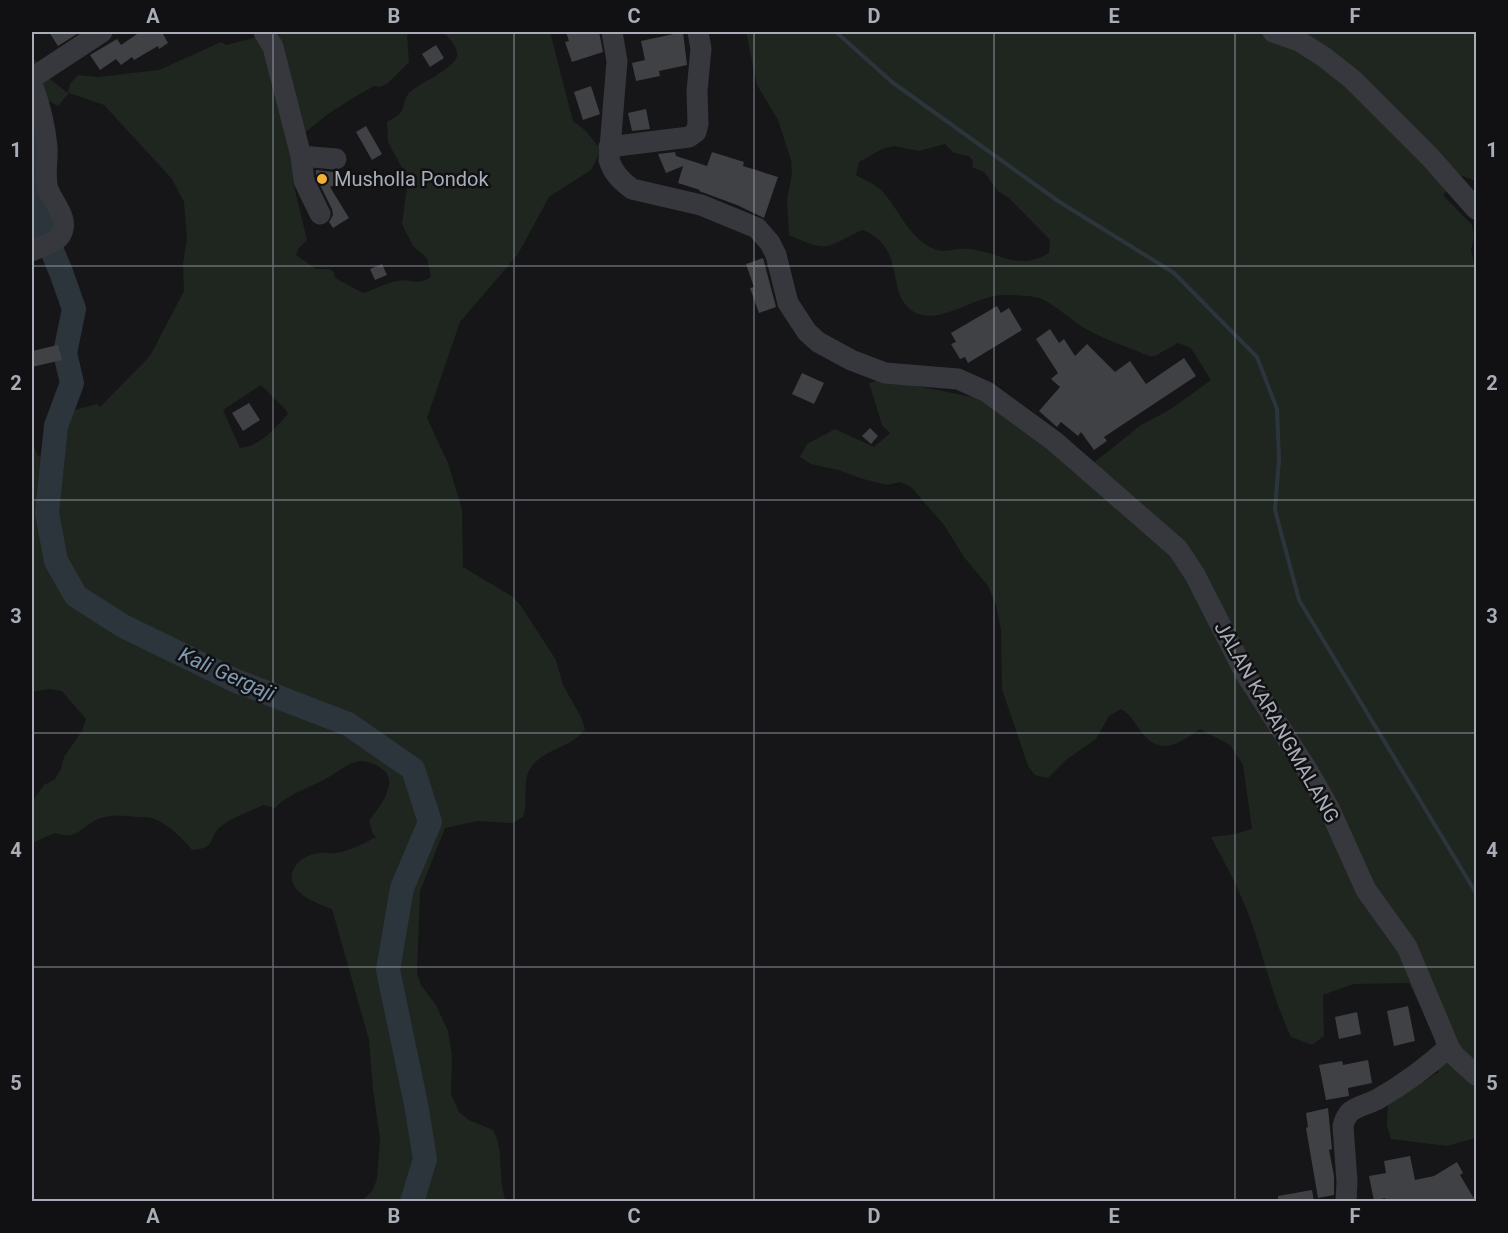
<svg xmlns="http://www.w3.org/2000/svg" width="1508" height="1233" font-family="Roboto,sans-serif">
	<rect width="100%" height="100%" fill="#161618"/>
	<path fill="#1e261f" fill-rule="evenodd" d="M 266,32 L 412,32 L 407,35 L 409,62 L 387,84 L 380,87 L 374,86 L 353,98 L 328,114 L 292,143 L 293,182 L 307,240 L 298,249 L 296,255 L 316,269 L 329,269 L 334,272 L 335,278 L 363,293 C 375,289 386,283 397,281 C 410,278 414,287 431,277 L 427,258 L 413,246 L 402,224 L 408,179 L 388,142 L 387,122 C 392,119 399,116 402,110 C 405,105 404,98 409,93 C 418,84 454,69 457,56 C 459,48 448,37 443,32 L 550,32 L 573,121 L 586,131 L 601,150 L 591,170 L 549,197 L 518,254 L 460,322 L 427,418 L 448,463 L 462,509 L 463,567 L 513,597 L 521,606 L 556,660 L 563,685 L 581,717 L 585,729 C 573,747 546,748 532,766 C 521,779 529,802 523,817 L 512,823 L 478,821 L 445,828 L 420,891 L 417,973 L 421,985 L 436,1005 L 448,1031 L 452,1056 L 451,1094 L 459,1112 L 469,1120 L 493,1130 C 505,1151 497,1179 506,1201 L 362,1201 L 372,1191 L 377,1179 L 380,1139 L 373,1089 L 369,1040 L 332,909 C 321,905 308,900 299,892 C 283,877 296,858 314,854 C 321,852 330,854 337,853 C 352,850 363,844 376,837 L 373,834 L 369,821 C 376,810 385,802 388,789 C 391,781 389,774 382,769 C 375,764 368,761 360,761 C 348,762 337,773 327,778 C 309,788 290,793 275,808 L 263,805 C 249,812 230,818 219,828 C 207,840 217,848 192,850 C 184,839 165,822 152,818 C 148,817 142,817 138,817 C 123,816 111,813 96,820 C 78,829 78,840 55,833 L 32,843 L 32,802 L 44,785 L 55,779 L 61,769 L 64,757 L 82,731 L 86,719 L 62,691 L 49,689 L 32,692 L 32,442 L 38,456 L 45,453 L 46,438 L 52,421 L 71,411 L 97,404 L 100,407 L 150,356 L 184,291 L 183,264 L 187,238 L 184,202 L 172,179 L 104,105 L 69,93 L 58,106 L 32,92 L 32,58 L 38,62 L 51,80 L 68,93 L 70,84 L 78,75 L 97,77 L 159,70 L 221,42 L 226,45 L 257,37 ZM 261,385 L 285,409 L 288,414 C 274,429 262,445 240,448 L 223,410 Z
		M 746,32 L 1476,32 L 1476,181 L 1460,175 L 1443,195 L 1472,225 L 1474,237 L 1471,250 L 1476,271 L 1476,1138 L 1447,1146 L 1391,1139 L 1387,1126 L 1388,1102 L 1439,1072 L 1435,1037 L 1409,983 L 1353,984 L 1323,995 L 1324,1036 L 1312,1045 L 1291,1037 C 1274,1001 1265,962 1252,924 C 1242,894 1226,865 1211,837 L 1235,834 L 1252,829 L 1243,765 L 1230,745 L 1200,729 C 1174,747 1158,757 1137,726 C 1132,718 1129,714 1121,709 L 1109,716 L 1096,739 L 1066,760 L 1048,778 L 1035,775 L 1028,766 L 1002,689 L 1001,629 L 996,605 L 988,586 L 964,557 L 944,525 L 911,487 L 900,482 L 887,485 L 863,479 L 838,470 L 811,464 L 800,457 L 807,444 L 835,429 L 874,447 L 890,433 L 882,425 L 869,383 L 883,379 L 977,398 L 1027,427 L 1081,473 L 1141,425 L 1171,409 L 1211,380 L 1191,348 L 1178,343 L 1155,356 L 1149,356 C 1128,347 1105,340 1086,329 C 1071,320 1059,308 1044,300 C 1035,295 1015,295 1004,295 C 976,295 941,325 916,313 C 883,297 909,247 862,230 C 825,248 828,253 789,235 L 787,199 L 792,174 L 791,160 L 778,120 L 757,85 ZM 945,144 L 954,153 L 969,156 L 973,161 L 972,167 L 984,172 L 998,191 L 1009,198 L 1050,240 L 1049,253 C 1016,272 1001,252 969,249 C 953,247 944,256 928,246 C 907,233 899,210 883,192 C 877,185 865,180 856,175 L 859,162 L 882,149 L 894,146 L 919,151 Z"/>
	<g fill="none" stroke-linecap="round" stroke-linejoin="round">
		<path stroke="#2c353c" stroke-width="4" d="M 836,32 L 892,82 L 1058,201 L 1174,273 L 1257,357 L 1277,409 L 1279,459 L 1275,510 L 1299,600 L 1476,893"/>
		<path stroke="#2c353c" stroke-width="24" d="M 32,127 L 40,184 L 40,222 L 61,272 L 74,309 L 65,353 L 72,383 L 56,426 L 47,513 L 56,561 L 76,596 L 123,626 L 236,681 L 348,724 L 413,769 L 430,822 L 402,888 L 388,970 L 416,1104 L 425,1159 L 412,1202"/>
	</g>
	<path fill="#404145" d="M 49,32 L 80,32 L 58,46 Z
		M 140,32 L 162,32 L 168,43 L 159,49 L 158,46 L 134,60 L 132,57 L 121,65 L 116,59 L 100,70 L 90,55 L 117,39 L 121,45 Z
		M 566,32 L 599,32 L 603,52 L 572,62 L 565,42 L 569,41 Z
		M 683,32 L 687,65 L 659,71 L 660,76 L 636,81 L 632,63 L 645,60 L 641,41 Z
		M 436,45 L 444,58 L 430,67 L 422,54 Z
		M 591,86 L 600,114 L 583,120 L 574,92 Z
		M 646,109 L 650,129 L 632,131 L 628,113 Z
		M 366,126 L 382,154 L 372,160 L 356,132 Z
		M 675,152 L 676,156 L 707,166 L 712,152 L 744,162 L 743,166 L 778,177 L 764,218 L 737,205 L 699,191 L 700,190 L 678,183 L 683,166 L 666,173 L 658,154 Z
		M 316,170 L 333,172 L 339,183 L 330,187 L 349,218 L 333,228 L 329,222 L 333,215 L 332,209 L 316,177 Z
		M 763,258 L 776,307 L 759,313 L 750,288 L 754,287 L 746,264 Z
		M 382,264 L 387,275 L 375,280 L 370,269 Z
		M 997,306 L 1001,313 L 1009,308 L 1022,330 L 968,363 L 965,357 L 960,359 L 951,344 L 956,342 L 951,333 Z
		M 1050,329 L 1059,343 L 1064,339 L 1075,356 L 1087,344 L 1115,372 L 1130,361 L 1146,384 L 1184,358 L 1196,376 L 1104,437 L 1107,441 L 1094,450 L 1081,432 L 1078,436 L 1061,422 L 1057,427 L 1039,411 L 1060,387 L 1051,379 L 1058,373 L 1036,339 Z
		M 58,345 L 62,360 L 32,367 L 32,351 Z
		M 802,373 L 824,383 L 814,404 L 792,394 Z
		M 249,403 L 260,420 L 243,431 L 232,413 Z
		M 870,428 L 878,436 L 871,444 L 862,436 Z
		M 1408,1006 L 1415,1041 L 1394,1046 L 1387,1011 Z
		M 1357,1012 L 1361,1034 L 1339,1039 L 1335,1017 Z
		M 1368,1060 L 1372,1083 L 1348,1088 L 1349,1096 L 1326,1100 L 1319,1065 L 1342,1061 L 1343,1065 Z
		M 1328,1108 L 1332,1149 L 1329,1150 L 1334,1176 L 1334,1195 L 1318,1198 L 1306,1128 L 1308,1127 L 1306,1113 Z
		M 1410,1156 L 1415,1180 L 1434,1176 L 1457,1162 L 1463,1173 L 1460,1175 L 1476,1202 L 1385,1202 L 1385,1198 L 1374,1201 L 1369,1176 L 1386,1173 L 1384,1161 Z
		M 1312,1190 L 1314,1202 L 1278,1202 L 1278,1196 Z"/>
	<g fill="none" stroke-linecap="round" stroke-linejoin="round">
		<path stroke="#37383d" stroke-width="21" d="M 264,32 L 273,47 L 301,156 L 336,159
			M 612,32 L 617,61 L 609,160 C 613,173 621,181 632,189 L 701,205 L 757,228 L 770,243 L 776,255 L 788,303 L 807,332 L 818,342 L 851,360 L 885,373 L 958,379 L 987,392 L 1054,441 L 1178,549 L 1195,575 L 1245,673 L 1308,771 L 1329,808 L 1366,890 L 1407,947 L 1449,1047 L 1454,1055 L 1476,1075
			M 1273,32 L 1299,41 L 1324,57 L 1352,79 L 1430,157 L 1476,209
			M 32,78 L 102,32
			M 32,84 C 40,105 45,125 47,147 C 48,160 44,176 48,189 C 53,203 71,220 60,236 C 55,243 39,247 32,251
			M 609,147 L 689,137 L 696,132 L 698,124 L 697,91 L 701,49 L 698,32
			M 301,156 L 304,181 L 320,214
			M 1346,1202 L 1347,1181 L 1343,1126 C 1344,1121 1346,1117 1349,1113 C 1356,1106 1369,1104 1378,1099 C 1404,1084 1427,1067 1449,1047"/>
	</g>
	<path fill="none" stroke="#a8adb8" stroke-width="1.5" stroke-opacity="0.55" d="M 273,32 L 273,1202M 514,32 L 514,1202M 754,32 L 754,1202M 994,32 L 994,1202M 1235,32 L 1235,1202M 32,266 L 1476,266M 32,500 L 1476,500M 32,733 L 1476,733M 32,967 L 1476,967"/>
	<circle fill="#f2b134" stroke="#111113" stroke-width="2" cx="322" cy="179" r="6"/>
	<g text-anchor="middle" dominant-baseline="central" stroke-width="5" stroke-linejoin="round" paint-order="stroke">
		<g font-size="20" fill="#a8adb8" stroke="#111113" text-anchor="start">
			<text x="334" y="179">Musholla Pondok</text>
		</g>
		<g font-size="20" fill="#a8adb8" stroke="#111113">
			<text transform="translate(1277 722) rotate(60)">JALAN KARANGMALANG</text>
		</g>
		<g font-size="21" font-style="italic" fill="#7f9bb3" stroke="#111113">
			<text transform="translate(227 674) rotate(24)">Kali Gergaji</text>
		</g>
	</g>
	<rect width="1508" height="1233" fill="none" stroke="#111113" stroke-width="66"/>
	<rect x="33" y="33" width="1442" height="1167" fill="none" stroke="#a8adb8" stroke-width="2"/>
	<g font-size="20" text-anchor="middle" font-weight="bold" fill="#a8adb8">
		<text x="153" y="23">A</text>
		<text x="394" y="23">B</text>
		<text x="634" y="23">C</text>
		<text x="874" y="23">D</text>
		<text x="1114" y="23">E</text>
		<text x="1355" y="23">F</text>
		<text x="16" y="157">1</text>
		<text x="1492" y="157">1</text>
		<text x="16" y="390">2</text>
		<text x="1492" y="390">2</text>
		<text x="16" y="623">3</text>
		<text x="1492" y="623">3</text>
		<text x="16" y="857">4</text>
		<text x="1492" y="857">4</text>
		<text x="16" y="1090">5</text>
		<text x="1492" y="1090">5</text>
		<text x="153" y="1223">A</text>
		<text x="394" y="1223">B</text>
		<text x="634" y="1223">C</text>
		<text x="874" y="1223">D</text>
		<text x="1114" y="1223">E</text>
		<text x="1355" y="1223">F</text>
	</g>
</svg>
